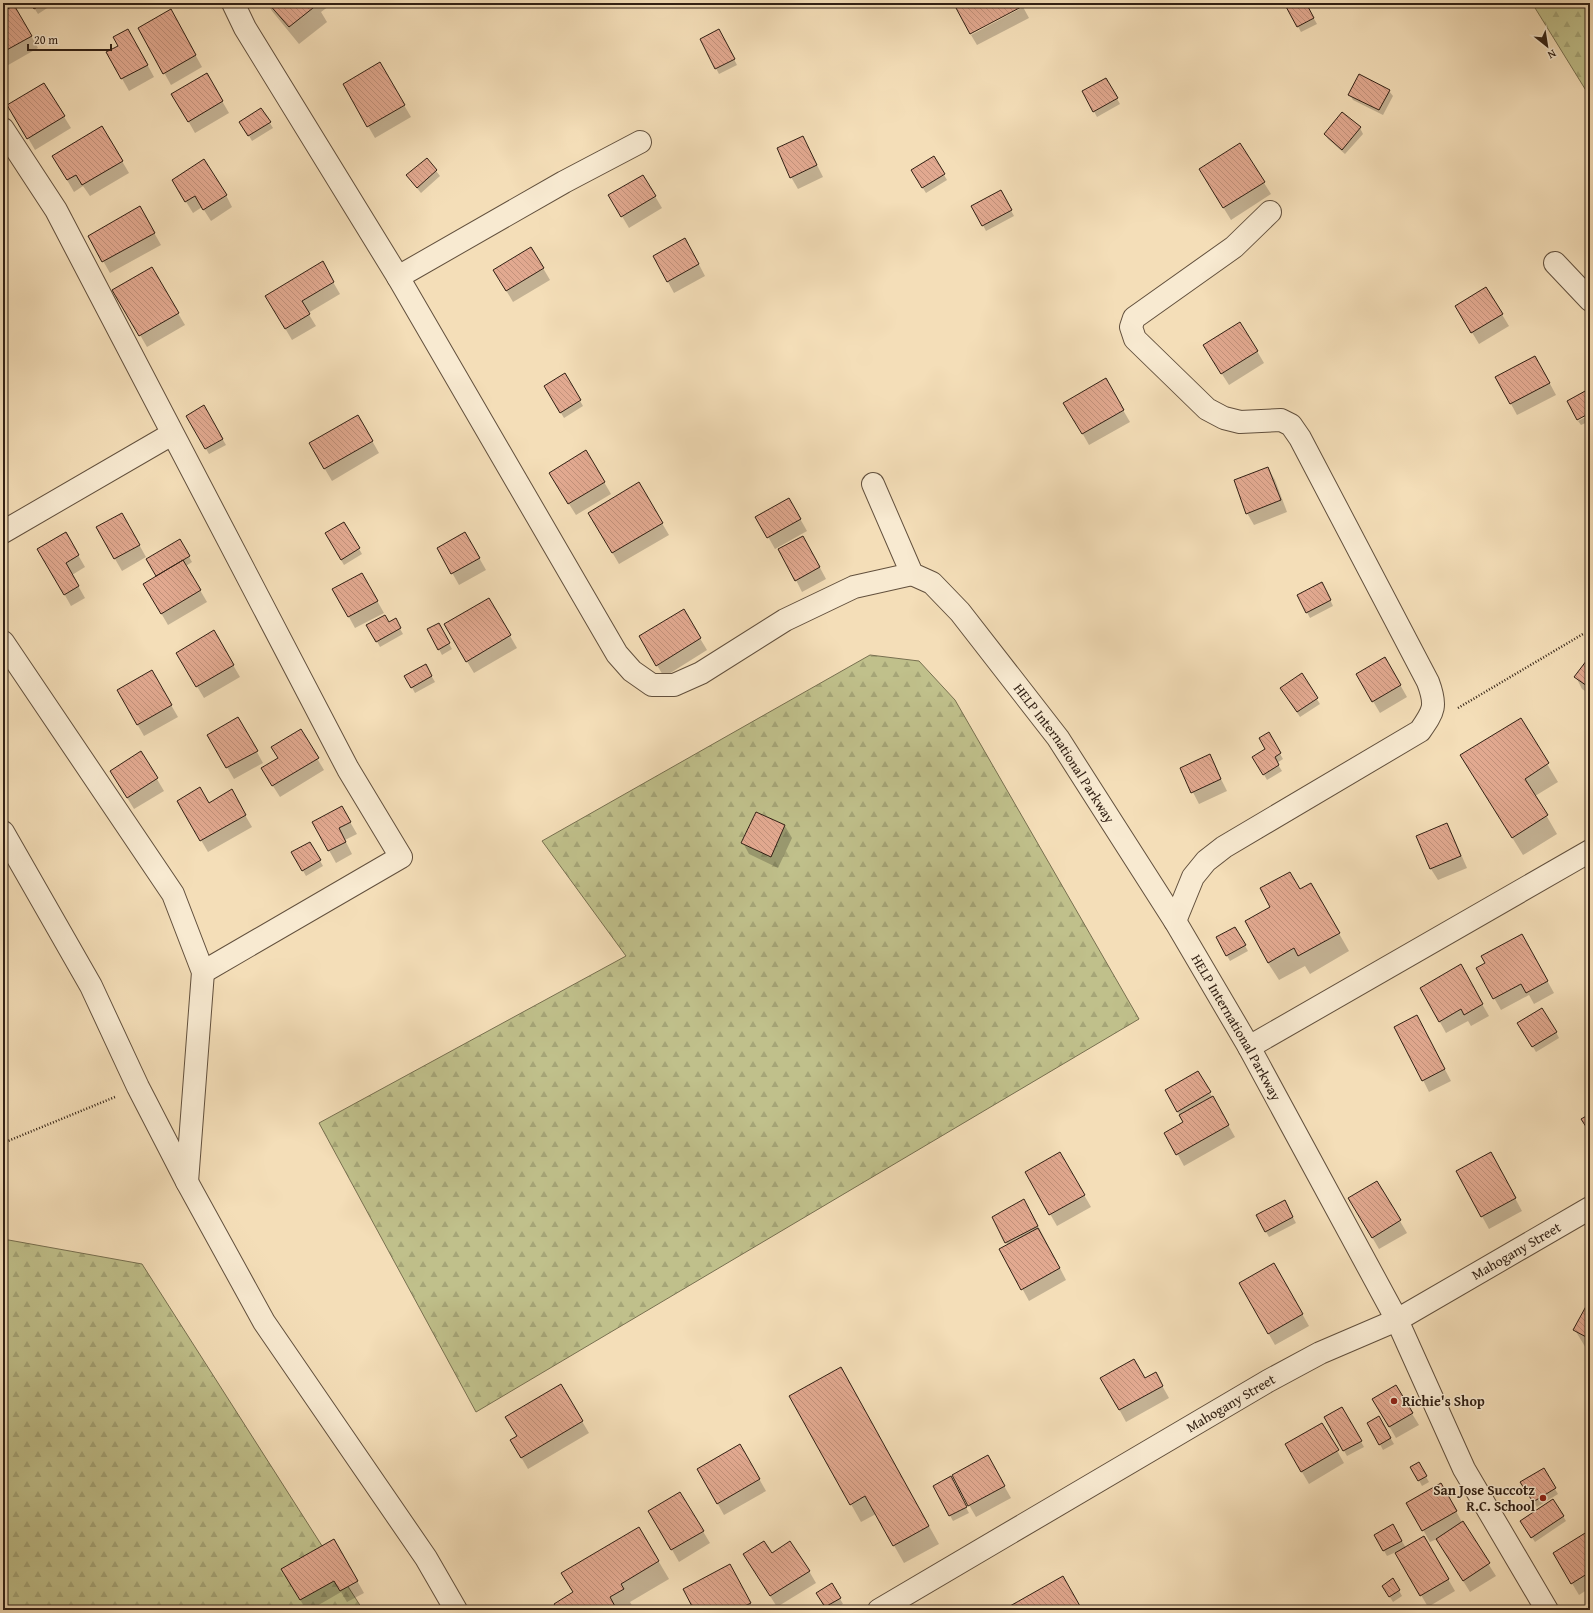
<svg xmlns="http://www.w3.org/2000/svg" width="1593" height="1613" font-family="'Gentium Book Plus',serif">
	<defs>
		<pattern id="forest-firs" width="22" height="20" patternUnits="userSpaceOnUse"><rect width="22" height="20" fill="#c0c08b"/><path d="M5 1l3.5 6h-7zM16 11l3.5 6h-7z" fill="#a5a577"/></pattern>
		<pattern id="building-back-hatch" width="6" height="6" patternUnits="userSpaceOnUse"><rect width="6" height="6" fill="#e2a990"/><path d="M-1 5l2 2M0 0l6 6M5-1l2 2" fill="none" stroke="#c2917b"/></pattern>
	</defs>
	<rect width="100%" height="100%" fill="#f4deb8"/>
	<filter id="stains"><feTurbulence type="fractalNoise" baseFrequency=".005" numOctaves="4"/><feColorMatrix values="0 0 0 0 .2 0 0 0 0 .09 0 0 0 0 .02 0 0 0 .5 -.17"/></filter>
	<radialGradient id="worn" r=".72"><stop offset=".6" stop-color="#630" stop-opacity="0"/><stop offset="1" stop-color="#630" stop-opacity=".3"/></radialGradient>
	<path fill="url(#forest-firs)" stroke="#787050" d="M 1532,3 L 1590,3 L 1590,97 Z
		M 870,655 L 919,661 L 955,700 L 1139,1019 L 476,1412 L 319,1123 L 626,956 L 542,841 Z
		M 3,1239 L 142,1264 L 363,1610 L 3,1610 Z"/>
	<path fill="#0003" d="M 31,3 L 55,3 L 38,14 Z
		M 267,3 L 333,3 L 321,12 L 327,22 L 299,44 L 272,11 Z
		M 1285,3 L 1305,3 L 1317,24 L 1301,32 Z
		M 14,6 L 38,48 L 3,68 L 3,13 Z
		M 1023,7 L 1029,18 L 977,45 L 971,35 Z
		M 171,11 L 202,67 L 171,85 L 139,28 Z
		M 722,36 L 737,65 L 719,74 L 701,40 Z
		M 135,42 L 154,77 L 129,91 L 107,52 Z
		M 380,64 L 411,117 L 375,138 L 344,85 Z
		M 207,75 L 229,113 L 195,133 L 173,94 Z
		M 1106,79 L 1120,104 L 1097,117 L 1083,91 Z
		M 44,84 L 71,128 L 35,150 L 9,105 Z
		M 1389,91 L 1393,96 L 1383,115 L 1353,100 L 1350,95 Z
		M 261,109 L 273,128 L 252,141 L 244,127 Z
		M 102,127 L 129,173 L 90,196 L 83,186 L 74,192 L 53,156 Z
		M 1360,128 L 1363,134 L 1345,154 L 1328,139 L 1325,134 Z
		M 803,137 L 823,177 L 798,189 L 791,177 Z
		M 1240,145 L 1271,194 L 1231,220 L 1207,181 Z
		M 934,158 L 947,180 L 926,193 L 912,171 Z
		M 427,159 L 440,176 L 421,193 L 411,181 Z
		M 643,176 L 662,208 L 629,228 L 610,196 Z
		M 180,192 L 226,195 L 232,207 L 211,221 L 202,207 L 193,213 Z
		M 1001,192 L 1014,216 L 986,231 L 973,206 Z
		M 140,208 L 161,245 L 110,273 L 89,236 Z
		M 692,251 L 705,276 L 674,293 L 654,256 Z
		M 322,263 L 340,294 L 308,313 L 316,326 L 292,340 L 266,296 Z
		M 543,268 L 550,280 L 513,302 L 494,270 Z
		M 152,269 L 185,325 L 147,347 L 114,290 Z
		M 1486,288 L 1509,326 L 1479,344 L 1456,306 Z
		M 1257,351 L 1264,363 L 1229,385 L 1211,357 Z
		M 1542,369 L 1556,395 L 1517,415 L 1511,404 Z
		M 565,375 L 583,406 L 564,418 L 545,387 Z
		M 1105,379 L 1130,422 L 1089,445 L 1065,403 Z
		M 204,407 L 226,445 L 209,454 L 187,416 Z
		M 1590,415 L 1590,421 L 1581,425 L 1578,421 Z
		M 358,416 L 379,453 L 332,481 L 310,444 Z
		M 1590,459 L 1590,469 L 1586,461 Z
		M 1268,468 L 1275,480 L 1287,512 L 1254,525 L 1247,513 Z
		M 604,482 L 611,494 L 576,515 L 557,485 Z
		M 639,484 L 669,535 L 619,564 L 589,513 Z
		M 789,499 L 807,531 L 775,549 L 757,517 Z
		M 122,514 L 146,557 L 122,571 L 97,528 Z
		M 344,523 L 362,554 L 344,565 L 326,534 Z
		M 465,533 L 486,570 L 459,585 L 438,548 Z
		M 66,534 L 85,567 L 72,575 L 85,598 L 71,606 L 39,549 Z
		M 180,541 L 192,562 L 186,566 L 207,602 L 168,625 L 144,584 L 157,577 L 148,560 Z
		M 810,549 L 826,579 L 802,592 L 796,580 Z
		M 362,574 L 384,613 L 355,628 L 334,590 Z
		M 1325,589 L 1333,606 L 1310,618 L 1298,596 Z
		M 489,599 L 517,648 L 474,673 L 445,625 Z
		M 683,610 L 707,650 L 664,677 L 647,648 Z
		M 395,620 L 403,634 L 380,647 L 368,625 L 388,623 Z
		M 438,624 L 452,649 L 442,655 L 429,630 Z
		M 214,632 L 240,677 L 204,698 L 177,653 Z
		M 1385,658 L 1407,697 L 1380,713 L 1357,674 Z
		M 1590,658 L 1590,694 L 1582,689 L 1576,677 Z
		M 425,665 L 435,682 L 415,693 L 406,677 Z
		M 152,672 L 178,717 L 144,736 L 118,691 Z
		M 1301,674 L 1320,704 L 1300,717 L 1284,693 Z
		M 238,718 L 263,763 L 234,779 L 208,735 Z
		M 1520,719 L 1558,782 L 1535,796 L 1557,834 L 1523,855 L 1472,773 Z
		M 300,730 L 324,770 L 280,797 L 262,769 L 279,758 Z
		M 1268,733 L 1283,759 L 1277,763 L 1282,771 L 1267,780 L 1254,757 L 1267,749 Z
		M 141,752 L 164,791 L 134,809 L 118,783 Z
		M 1209,755 L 1227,791 L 1199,804 L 1181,769 Z
		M 231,791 L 252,827 L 208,852 L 178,801 L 209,804 Z
		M 342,808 L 357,834 L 345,840 L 352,854 L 336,863 L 314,823 Z
		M 757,813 L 785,826 L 792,838 L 778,868 L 749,854 L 743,843 Z
		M 1446,824 L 1453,836 L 1467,868 L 1438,880 L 1431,869 L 1417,836 Z
		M 310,843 L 323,866 L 306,876 L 293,853 Z
		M 1300,891 L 1321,902 L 1349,951 L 1310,974 L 1305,966 L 1279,980 L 1268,963 Z
		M 1235,928 L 1248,951 L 1230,961 L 1217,938 Z
		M 1522,935 L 1554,993 L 1534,1004 L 1529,995 L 1501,1010 L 1477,968 L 1486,963 Z
		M 1460,966 L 1489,1016 L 1471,1026 L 1468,1021 L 1446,1033 L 1421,988 Z
		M 1417,1016 L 1451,1081 L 1429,1092 L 1423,1080 Z
		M 1519,1024 L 1556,1032 L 1559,1038 L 1536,1052 Z
		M 1198,1072 L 1235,1137 L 1184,1166 L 1166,1133 L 1184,1123 L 1166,1091 Z
		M 1060,1153 L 1091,1207 L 1057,1226 L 1026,1172 Z
		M 1497,1165 L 1522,1211 L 1489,1229 L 1457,1171 Z
		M 1377,1182 L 1407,1233 L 1379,1249 L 1349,1198 Z
		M 1287,1206 L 1296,1223 L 1269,1237 L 1257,1216 Z
		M 1031,1212 L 1066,1280 L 1029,1301 L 1001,1250 L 1008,1246 L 993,1217 Z
		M 1274,1264 L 1309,1326 L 1275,1345 L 1240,1283 Z
		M 1590,1301 L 1590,1355 L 1575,1330 Z
		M 1155,1373 L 1169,1398 L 1126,1422 L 1102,1378 L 1145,1380 Z
		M 561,1386 L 589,1433 L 528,1469 L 511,1440 L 518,1436 Z
		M 851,1386 L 939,1544 L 904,1563 L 876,1514 L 861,1522 L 790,1396 Z
		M 1395,1386 L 1419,1425 L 1396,1438 L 1373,1399 Z
		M 1342,1408 L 1364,1447 L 1347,1456 L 1325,1417 Z
		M 1379,1418 L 1394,1444 L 1383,1450 L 1369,1424 Z
		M 1322,1424 L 1344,1463 L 1309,1484 L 1286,1445 Z
		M 740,1445 L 766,1491 L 724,1515 L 698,1469 Z
		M 1418,1463 L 1429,1482 L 1422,1486 L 1412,1467 Z
		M 994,1468 L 1011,1498 L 976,1517 L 969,1505 Z
		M 1543,1470 L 1558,1494 L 1537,1507 L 1521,1483 Z
		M 953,1483 L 969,1513 L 953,1521 L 934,1486 Z
		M 1441,1484 L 1463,1524 L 1496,1576 L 1470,1592 L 1437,1539 L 1430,1542 L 1408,1503 Z
		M 680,1493 L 710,1543 L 679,1562 L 650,1511 Z
		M 1563,1516 L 1566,1521 L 1535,1542 L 1525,1527 Z
		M 1393,1526 L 1406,1548 L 1424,1538 L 1455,1591 L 1428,1607 L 1396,1552 L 1387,1556 L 1375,1535 Z
		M 639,1528 L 669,1579 L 630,1602 L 633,1607 L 628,1610 L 559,1610 L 574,1592 Z
		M 1590,1531 L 1590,1588 L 1579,1595 L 1561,1565 Z
		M 334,1540 L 364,1593 L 347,1602 L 341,1592 L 310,1610 L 306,1610 L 283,1569 Z
		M 771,1554 L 809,1571 L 816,1583 L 777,1607 L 751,1566 Z
		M 736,1577 L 754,1610 L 696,1610 Z
		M 1062,1577 L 1081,1610 L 1005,1610 Z
		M 1393,1580 L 1402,1596 L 1393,1602 L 1383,1586 Z
		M 832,1585 L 843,1604 L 832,1610 L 827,1610 L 817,1593 Z"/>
	<path fill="url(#building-back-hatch)" stroke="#312014" d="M 30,3 L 44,3 L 34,9 Z
		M 268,3 L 317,3 L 318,4 L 289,27 Z
		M 966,3 L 1021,3 L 1023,6 L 970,34 L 956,8 Z
		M 1284,3 L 1306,3 L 1314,18 L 1297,27 Z
		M 14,5 L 32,36 L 3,52 L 3,12 Z
		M 171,9 L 196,55 L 163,74 L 138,28 Z
		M 128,29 L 148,65 L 121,79 L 106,52 L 118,46 L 113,37 Z
		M 719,29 L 735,59 L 715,69 L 700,39 Z
		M 380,62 L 405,105 L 367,127 L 343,84 Z
		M 207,73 L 223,101 L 188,122 L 171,94 Z
		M 1359,74 L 1390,90 L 1379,110 L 1348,95 Z
		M 1106,78 L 1118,98 L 1093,112 L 1082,91 Z
		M 44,83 L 65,116 L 27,139 L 7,105 Z
		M 261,108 L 271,122 L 248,136 L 239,122 Z
		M 1342,112 L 1361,127 L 1342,150 L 1324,134 Z
		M 102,126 L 123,161 L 82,185 L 76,175 L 67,180 L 52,156 Z
		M 803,136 L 817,165 L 790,178 L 777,148 Z
		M 1240,143 L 1265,182 L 1223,208 L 1199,169 Z
		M 934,156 L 945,174 L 922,188 L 911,170 Z
		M 427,158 L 437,170 L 417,188 L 406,175 Z
		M 204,159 L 227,195 L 203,210 L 195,196 L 185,202 L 172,180 Z
		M 643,175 L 656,196 L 621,217 L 608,195 Z
		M 1001,190 L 1012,210 L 982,226 L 971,206 Z
		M 140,206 L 155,233 L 102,262 L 88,236 Z
		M 685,238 L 699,264 L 667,282 L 653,256 Z
		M 531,247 L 544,268 L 506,291 L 493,270 Z
		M 323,261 L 334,282 L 302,301 L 310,314 L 285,329 L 265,296 Z
		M 152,267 L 179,313 L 139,336 L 112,290 Z
		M 1486,287 L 1503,314 L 1471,333 L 1455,306 Z
		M 1240,322 L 1258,351 L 1221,374 L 1203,345 Z
		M 1535,356 L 1550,383 L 1510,404 L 1495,377 Z
		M 565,373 L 581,400 L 560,413 L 544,386 Z
		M 1106,378 L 1124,410 L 1082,434 L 1063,403 Z
		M 1587,390 L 1590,395 L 1590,413 L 1577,420 L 1567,401 Z
		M 204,405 L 223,439 L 205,449 L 186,416 Z
		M 358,415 L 373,441 L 324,469 L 309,443 Z
		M 586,450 L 605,482 L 568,504 L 549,473 Z
		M 1268,467 L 1281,500 L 1246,514 L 1234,480 Z
		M 639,482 L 663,523 L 612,553 L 588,513 Z
		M 789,498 L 801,519 L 767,538 L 755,517 Z
		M 122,513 L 140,545 L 114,559 L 96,527 Z
		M 344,522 L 360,548 L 341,560 L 325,533 Z
		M 66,532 L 79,555 L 66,563 L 79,586 L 64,595 L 37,549 Z
		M 465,532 L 480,558 L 451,574 L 437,548 Z
		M 803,536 L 820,567 L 795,581 L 778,549 Z
		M 180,539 L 190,556 L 156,576 L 146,559 Z
		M 183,560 L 201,590 L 161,614 L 143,584 Z
		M 362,573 L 378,601 L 348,617 L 332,589 Z
		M 1322,582 L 1331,600 L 1306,613 L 1297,595 Z
		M 489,598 L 511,635 L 466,662 L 444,624 Z
		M 684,609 L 701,638 L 656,666 L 639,636 Z
		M 385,615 L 389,622 L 396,618 L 401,628 L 376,642 L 366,625 Z
		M 439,623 L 450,643 L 438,650 L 427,629 Z
		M 214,630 L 234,665 L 196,687 L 176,653 Z
		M 1590,656 L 1590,688 L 1574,677 Z
		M 1385,657 L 1401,685 L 1372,702 L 1356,674 Z
		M 426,664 L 432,676 L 411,688 L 404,676 Z
		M 152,670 L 172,705 L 137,725 L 117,690 Z
		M 1302,673 L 1318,698 L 1297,712 L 1280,688 Z
		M 238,717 L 258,751 L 226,768 L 207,735 Z
		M 1521,718 L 1549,763 L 1525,779 L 1548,815 L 1512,838 L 1460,755 Z
		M 301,729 L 319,758 L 272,786 L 261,768 L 278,758 L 271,747 Z
		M 1269,732 L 1281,753 L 1275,757 L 1279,765 L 1263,775 L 1252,757 L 1265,749 L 1259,738 Z
		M 141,751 L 158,778 L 127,798 L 110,771 Z
		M 1210,754 L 1221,779 L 1191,793 L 1180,768 Z
		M 200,787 L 209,803 L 232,789 L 246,815 L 200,841 L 177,801 Z
		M 342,806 L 351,822 L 339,828 L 346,842 L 328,851 L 312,822 Z
		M 756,812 L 785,825 L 771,857 L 741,843 Z
		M 1447,823 L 1461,856 L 1430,869 L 1416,836 Z
		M 310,842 L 321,860 L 302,871 L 291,852 Z
		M 1290,872 L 1300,889 L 1311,883 L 1340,933 L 1298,956 L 1294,948 L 1268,963 L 1245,921 L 1270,907 L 1260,888 Z
		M 1235,927 L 1246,945 L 1226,956 L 1216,937 Z
		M 1522,934 L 1548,981 L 1526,993 L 1521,984 L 1493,999 L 1476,968 L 1485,963 L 1481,956 Z
		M 1461,964 L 1483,1004 L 1464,1015 L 1461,1009 L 1439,1022 L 1420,988 Z
		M 1542,1008 L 1557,1032 L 1532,1047 L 1517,1023 Z
		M 1417,1015 L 1445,1069 L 1422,1081 L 1394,1027 Z
		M 1198,1071 L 1211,1092 L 1177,1112 L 1165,1090 Z
		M 1213,1096 L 1229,1125 L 1176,1155 L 1164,1133 L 1183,1122 L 1179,1115 Z
		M 1590,1114 L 1590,1133 L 1581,1119 Z
		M 1060,1152 L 1085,1195 L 1049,1215 L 1025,1172 Z
		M 1491,1152 L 1516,1198 L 1481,1217 L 1456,1171 Z
		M 1377,1181 L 1401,1220 L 1372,1238 L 1348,1198 Z
		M 1024,1199 L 1038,1226 L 1005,1243 L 992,1217 Z
		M 1285,1200 L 1293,1217 L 1265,1232 L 1256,1215 Z
		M 1038,1228 L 1060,1268 L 1021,1290 L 999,1249 Z
		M 1274,1263 L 1303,1314 L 1268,1334 L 1239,1283 Z
		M 1590,1299 L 1590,1339 L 1573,1330 Z
		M 1134,1359 L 1145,1378 L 1156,1372 L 1163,1386 L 1119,1410 L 1100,1378 Z
		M 841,1367 L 929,1526 L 893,1546 L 865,1496 L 850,1505 L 789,1396 Z
		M 561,1384 L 583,1421 L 521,1458 L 510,1440 L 517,1436 L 505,1417 Z
		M 1396,1385 L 1413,1413 L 1389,1427 L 1372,1399 Z
		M 1342,1407 L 1362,1441 L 1343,1451 L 1324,1417 Z
		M 1379,1416 L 1391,1438 L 1379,1445 L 1367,1423 Z
		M 1322,1423 L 1339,1450 L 1301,1472 L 1285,1444 Z
		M 740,1444 L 760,1479 L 717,1504 L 697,1469 Z
		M 988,1455 L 1005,1486 L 968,1506 L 952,1475 Z
		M 1419,1462 L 1427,1476 L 1418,1481 L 1410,1467 Z
		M 1544,1468 L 1556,1488 L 1533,1502 L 1520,1482 Z
		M 951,1476 L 967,1507 L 949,1516 L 933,1486 Z
		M 1441,1483 L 1457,1511 L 1422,1531 L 1406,1503 Z
		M 680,1492 L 704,1531 L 671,1550 L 648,1511 Z
		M 1553,1499 L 1564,1516 L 1531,1538 L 1520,1521 Z
		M 1463,1521 L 1490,1563 L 1463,1581 L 1436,1539 Z
		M 1393,1524 L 1402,1541 L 1383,1551 L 1374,1535 Z
		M 639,1527 L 659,1561 L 621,1584 L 624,1589 L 610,1597 L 617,1610 L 558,1610 L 554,1604 L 573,1592 L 561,1573 Z
		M 1590,1530 L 1590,1572 L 1571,1584 L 1553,1553 Z
		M 1424,1536 L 1449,1579 L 1420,1596 L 1395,1553 Z
		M 334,1539 L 358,1581 L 340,1591 L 334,1581 L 300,1600 L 281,1569 Z
		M 764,1541 L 772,1553 L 790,1541 L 810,1571 L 770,1596 L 743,1554 Z
		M 730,1564 L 751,1603 L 737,1610 L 694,1610 L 683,1589 Z
		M 1063,1576 L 1080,1606 L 1074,1610 L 1003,1610 Z
		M 1393,1578 L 1400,1590 L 1389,1597 L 1382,1586 Z
		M 832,1583 L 841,1598 L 825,1607 L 816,1593 Z"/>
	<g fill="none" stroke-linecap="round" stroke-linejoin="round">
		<defs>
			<g id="minor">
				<path d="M 233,3 L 245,28 L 398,277 L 617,654 L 632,671 L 652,685 L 674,685 L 701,673 L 785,620 L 854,587 L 912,574"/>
				<path d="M 3,129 L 56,210 L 348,769 L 401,857 L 203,972"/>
				<path d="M 1555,263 L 1590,300"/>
				<path d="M 398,277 L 564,182 L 640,142"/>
				<path id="s1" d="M 873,484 L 912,574 L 932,583 L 960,612 L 1058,738 L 1175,921 L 1249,1047 L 1397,1320 L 1464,1469 L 1547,1610"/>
				<path d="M 3,532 L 172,434"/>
				<path d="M 3,642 L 173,894 L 203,972 L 187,1182"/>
				<path d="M 3,832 L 91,986 L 138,1087 L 187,1182 L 264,1322 L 426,1558 L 456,1610"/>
				<path d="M 1175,921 L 1193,877 L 1206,861 L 1224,847 L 1420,731 C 1434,711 1437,706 1428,682 L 1300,438 L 1291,425 L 1281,420 L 1240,422 L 1224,418 L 1207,409 L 1135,339 L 1131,327 L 1134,318 L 1234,247 L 1270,212"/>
				<path d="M 1249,1047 L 1590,851"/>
				<path id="s2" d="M 879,1610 L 1268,1381 L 1320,1353 L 1397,1320 L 1590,1208"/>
			</g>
		</defs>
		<use href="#minor" stroke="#62503d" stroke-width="24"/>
		<path stroke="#312014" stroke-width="2.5" stroke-dasharray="1 2" stroke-linecap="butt" d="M 1458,708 L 1583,634
			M 3,1143 L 115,1097"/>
		<use href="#minor" stroke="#f8ead1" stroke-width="22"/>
	</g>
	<g fill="#8f2418" stroke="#f8ead1" stroke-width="1.5">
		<circle cx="1394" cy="1401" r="4"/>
		<circle cx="1543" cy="1498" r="4"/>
	</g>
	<g text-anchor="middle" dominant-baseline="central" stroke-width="3" stroke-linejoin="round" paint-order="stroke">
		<g font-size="14" fill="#312014" stroke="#f8ead1">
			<text stroke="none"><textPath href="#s1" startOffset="336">HELP International Parkway</textPath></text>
			<text stroke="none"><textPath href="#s1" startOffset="660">HELP International Parkway</textPath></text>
			<text stroke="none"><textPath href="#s2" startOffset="732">Mahogany Street</textPath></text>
			<text stroke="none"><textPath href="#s2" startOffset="408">Mahogany Street</textPath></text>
		</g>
		<g font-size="14" font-weight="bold" fill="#312014" stroke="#f8ead1" text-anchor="start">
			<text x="1402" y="1401">Richie's Shop</text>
			<text x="1535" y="1490" text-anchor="end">San Jose Succotz<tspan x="1535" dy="16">R.C. School</tspan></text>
		</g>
	</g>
	<rect width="1593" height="1613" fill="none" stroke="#f4deb8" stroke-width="16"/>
	<rect x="4" y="4" width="1585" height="1605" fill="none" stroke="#312014" stroke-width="2"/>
	<rect x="8" y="8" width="1577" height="1597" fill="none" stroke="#312014"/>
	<g transform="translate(1547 46) rotate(150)" stroke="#f8ead1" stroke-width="3" paint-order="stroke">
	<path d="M0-3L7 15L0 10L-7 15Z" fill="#312014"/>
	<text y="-6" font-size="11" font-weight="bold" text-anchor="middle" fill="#312014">N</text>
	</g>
	<path d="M28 44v6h83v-6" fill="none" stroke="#312014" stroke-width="2"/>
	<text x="34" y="44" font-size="12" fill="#312014" stroke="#f8ead1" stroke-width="3" paint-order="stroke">20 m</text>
	<rect width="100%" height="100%" filter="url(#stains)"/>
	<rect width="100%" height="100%" fill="url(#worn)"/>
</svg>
